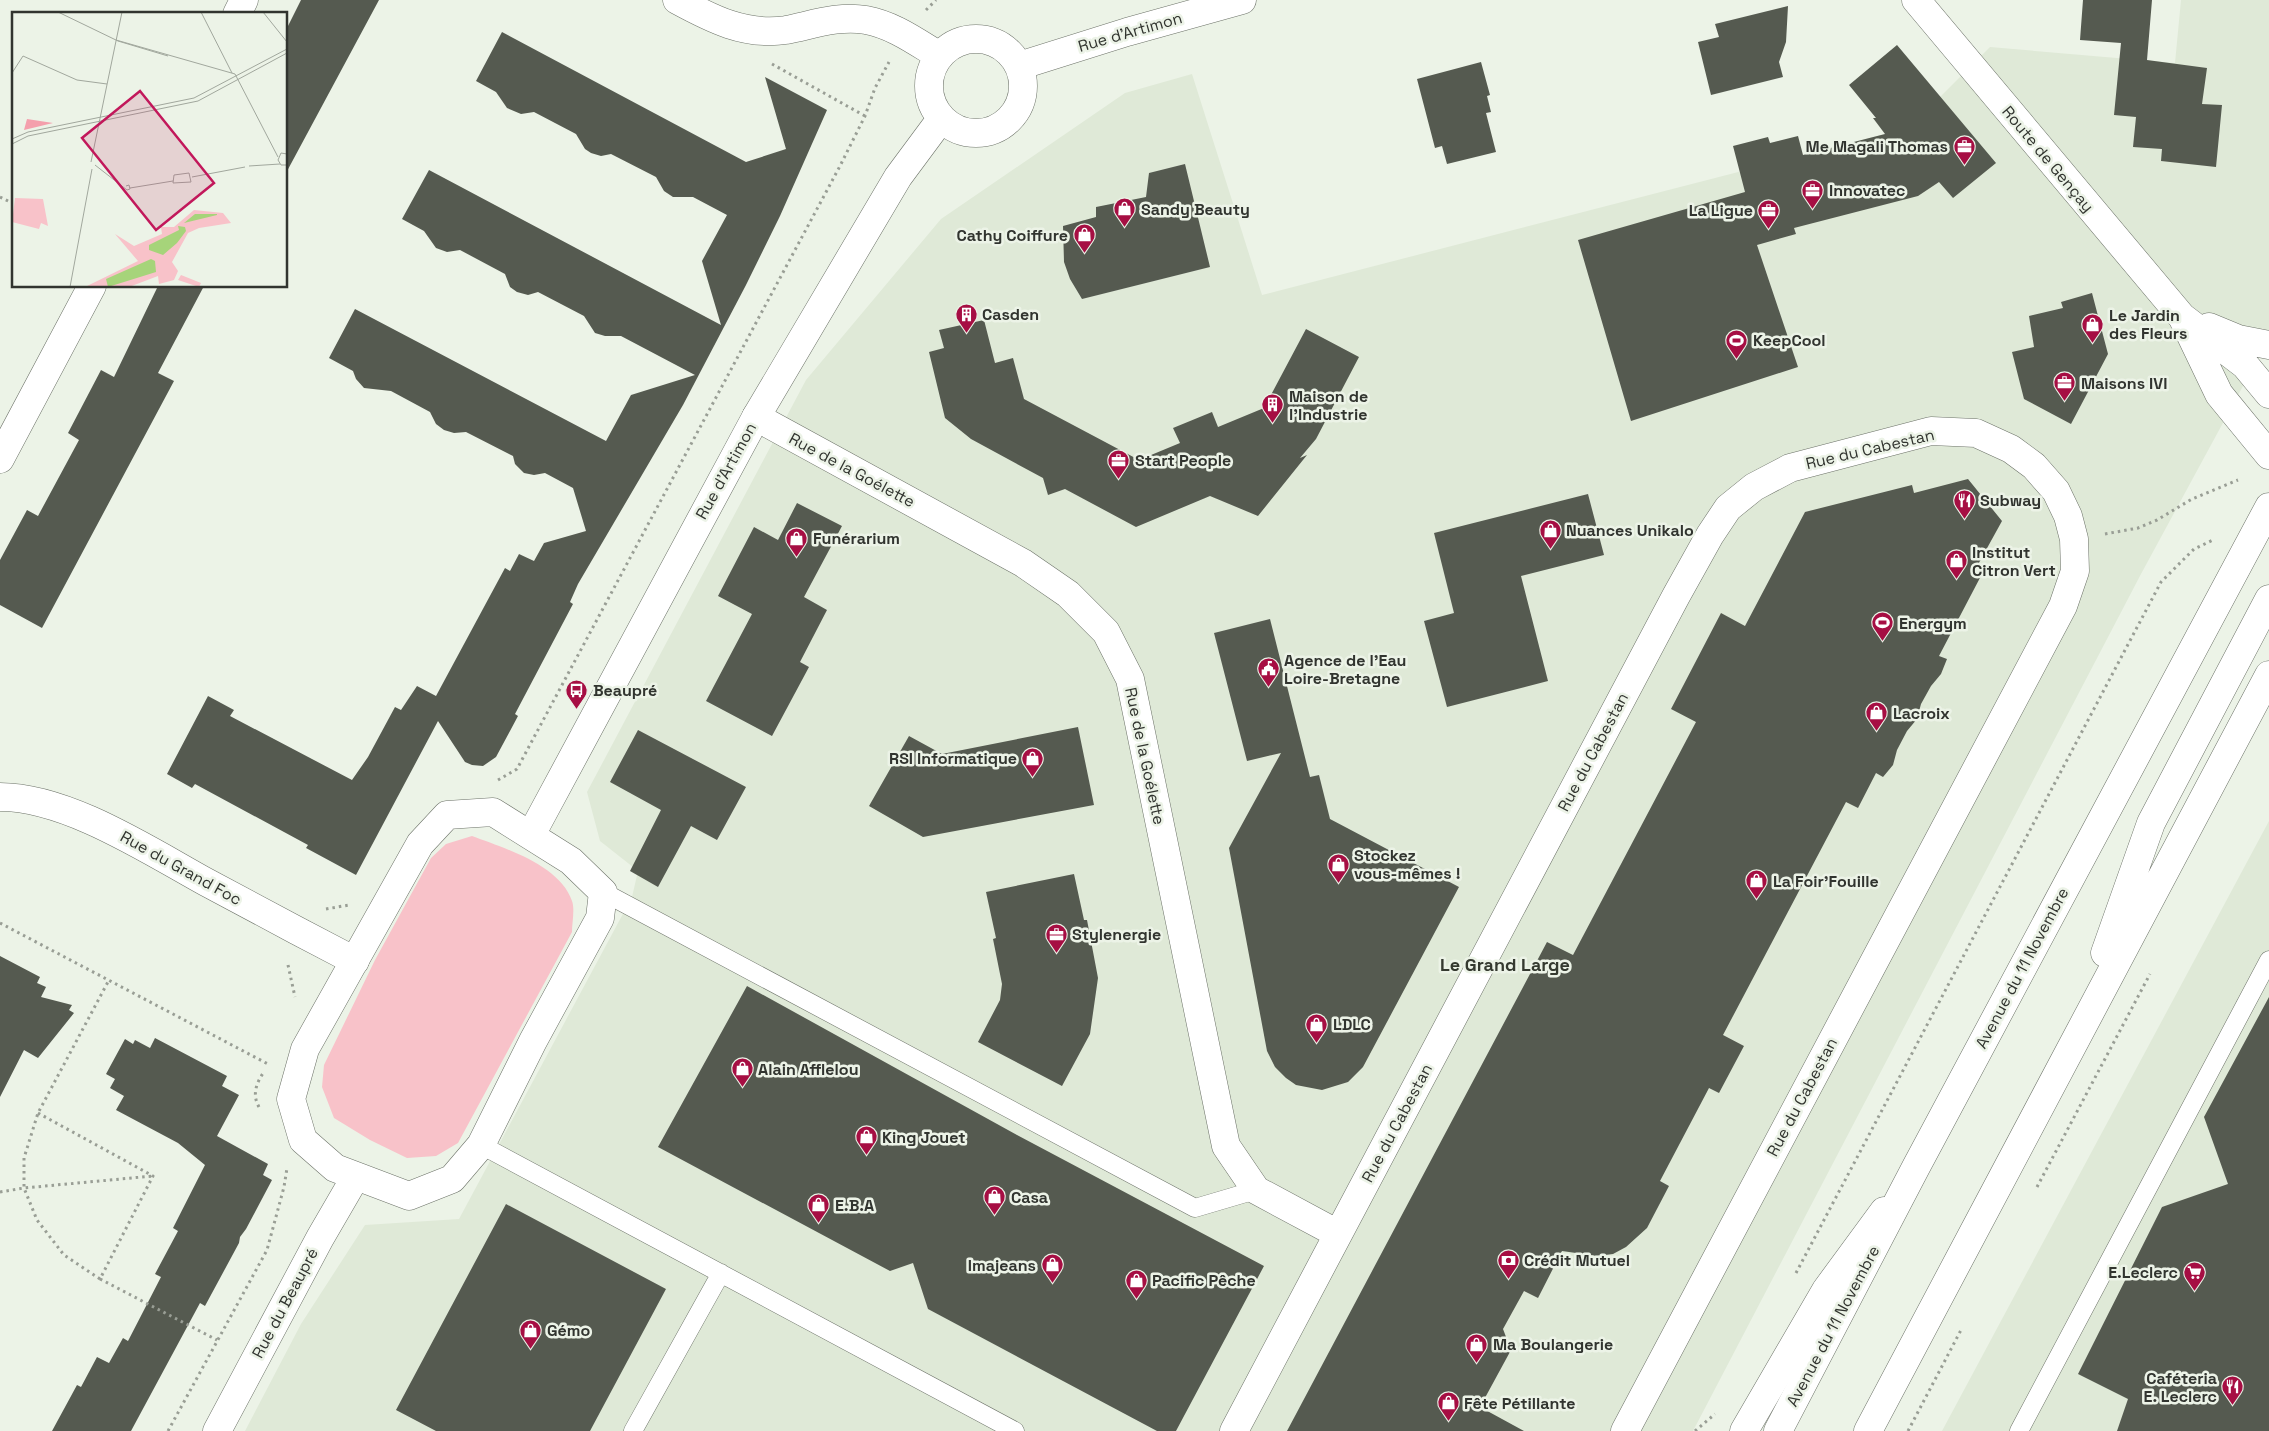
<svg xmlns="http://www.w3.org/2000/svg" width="2269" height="1431" font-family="'Space Grotesk',sans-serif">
	<rect width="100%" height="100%" fill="#ecf3e7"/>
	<path fill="#dfe9d7" d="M 2181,0 L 2269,0 L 2269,338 L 2141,574 L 1693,1431 L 245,1431 L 301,1324 L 365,1225 L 459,1219 L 632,897 L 638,871 L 600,841 L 587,792 L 806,380 L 941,219 L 1125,93 L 1192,74 L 1262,295 L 1897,131 L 1940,97 L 1990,47 L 2175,63 Z
		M 2269,821 L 2269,1431 L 1942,1431 Z"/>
	<path fill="#f8c2c9" d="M 472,836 C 504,848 560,865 572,901 C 575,909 572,923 572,932 L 458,1143 L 436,1156 L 407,1158 L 370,1140 L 334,1118 L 322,1087 L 324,1065 L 375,960 L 431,858 L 446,844 Z"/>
	<path fill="#555a50" d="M 301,0 L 379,0 L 286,173 L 286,30 Z
		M 2083,0 L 2152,0 L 2147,60 L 2207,68 L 2202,104 L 2222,105 L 2216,167 L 2161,161 L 2162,149 L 2133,147 L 2136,117 L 2114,115 L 2121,43 L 2080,40 Z
		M 1788,6 L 1786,42 L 1779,62 L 1783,77 L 1711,95 L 1698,42 L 1719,37 L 1715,24 Z
		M 502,32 L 746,162 L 786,149 L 765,77 L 827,110 L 780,216 L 746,285 L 683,405 L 578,584 L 570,602 L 573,604 L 515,714 L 518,716 L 496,757 L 483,766 L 472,765 L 465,762 L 438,721 L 356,875 L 306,848 L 308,845 L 195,784 L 192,788 L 167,774 L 208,696 L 234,710 L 230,716 L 352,780 L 368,757 L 395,707 L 401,710 L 417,686 L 436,696 L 505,568 L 510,571 L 519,554 L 534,561 L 544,543 L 586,531 L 573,488 L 545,473 L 534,475 L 524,473 L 515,464 L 513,456 L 466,432 L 454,433 L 444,430 L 436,424 L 430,412 L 391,391 L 364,388 L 356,379 L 353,371 L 329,358 L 355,309 L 606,441 L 631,395 L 695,375 L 621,336 L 605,336 L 595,333 L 584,316 L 538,292 L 528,295 L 517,292 L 510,287 L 505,274 L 460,250 L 447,252 L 436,248 L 424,231 L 402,219 L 429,170 L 721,325 L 702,261 L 727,215 L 693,197 L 673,197 L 664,191 L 656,177 L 611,154 L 601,156 L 591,153 L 585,149 L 576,134 L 534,112 L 521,114 L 507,108 L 496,92 L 476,81 Z
		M 1897,45 L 1996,163 L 1953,198 L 1939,182 L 1918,196 L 1794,228 L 1796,234 L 1757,245 L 1798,367 L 1631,421 L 1578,240 L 1745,192 L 1733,146 L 1768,137 L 1770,143 L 1798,136 L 1803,155 L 1885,134 L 1873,118 L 1876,118 L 1849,85 Z
		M 1481,62 L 1490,95 L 1487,96 L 1491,112 L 1486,113 L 1496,152 L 1447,164 L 1442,146 L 1435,148 L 1417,79 Z
		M 1185,164 L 1210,267 L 1082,299 L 1070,279 L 1064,262 L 1063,226 L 1096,217 L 1096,207 L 1146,197 L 1149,173 Z
		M 158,286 L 204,286 L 158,373 L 174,381 L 42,628 L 0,605 L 0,560 L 27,510 L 38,516 L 79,440 L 68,433 L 101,370 L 114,377 Z
		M 2092,293 L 2108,354 L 2071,424 L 2024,399 L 2012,352 L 2034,347 L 2029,316 L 2063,308 L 2061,302 Z
		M 984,320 L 995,363 L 1013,358 L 1024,399 L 1139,460 L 1180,443 L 1173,428 L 1212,412 L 1218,427 L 1264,408 L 1306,329 L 1359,357 L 1316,439 L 1300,458 L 1307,455 L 1258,516 L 1210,496 L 1136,527 L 1065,489 L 1048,495 L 1043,478 L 971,439 L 945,418 L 929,352 L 944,348 L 939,330 Z
		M 1968,479 L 2002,521 L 1975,570 L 1982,574 L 1939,656 L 1947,659 L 1941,674 L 1931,686 L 1921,704 L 1917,719 L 1907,731 L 1897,750 L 1893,765 L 1883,777 L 1876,773 L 1858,808 L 1846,802 L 1723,1035 L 1744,1046 L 1719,1093 L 1709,1088 L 1660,1181 L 1669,1186 L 1647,1228 L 1626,1247 L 1613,1254 L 1597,1256 L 1562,1251 L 1538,1298 L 1524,1291 L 1503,1329 L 1511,1350 L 1480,1407 L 1524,1431 L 1287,1431 L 1547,942 L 1573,955 L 1696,722 L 1671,709 L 1721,613 L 1745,626 L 1805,512 L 1912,485 L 1914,493 Z
		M 1588,494 L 1604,555 L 1521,576 L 1548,681 L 1447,707 L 1424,621 L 1454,613 L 1434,533 Z
		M 797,503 L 842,526 L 804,597 L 827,610 L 800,662 L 809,667 L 772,736 L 706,701 L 752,614 L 718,596 L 754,527 L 778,540 Z
		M 1270,619 L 1310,777 L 1319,775 L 1330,819 L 1459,887 L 1363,1067 L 1348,1082 L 1322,1090 L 1296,1085 L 1286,1078 L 1275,1067 L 1267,1051 L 1229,848 L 1281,753 L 1247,761 L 1214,633 Z
		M 1078,727 L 1094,805 L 923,837 L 869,806 L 909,736 L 942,754 Z
		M 638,730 L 746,787 L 717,840 L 691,826 L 658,887 L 630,871 L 661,810 L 610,782 Z
		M 1074,874 L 1084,920 L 1087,920 L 1098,978 L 1090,1034 L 1062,1086 L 978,1042 L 1000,1000 L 1002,984 L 993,939 L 996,938 L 986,892 Z
		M 0,956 L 40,977 L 37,983 L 46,987 L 41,997 L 72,1005 L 69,1010 L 74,1013 L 38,1058 L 24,1050 L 0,1097 Z
		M 747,986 L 1017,1135 L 1264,1266 L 1176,1431 L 1157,1431 L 928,1309 L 913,1263 L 890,1271 L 658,1147 Z
		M 2269,997 L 2269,1431 L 2117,1431 L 2128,1399 L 2078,1374 L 2162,1207 L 2228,1184 L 2204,1117 Z
		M 155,1038 L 227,1076 L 222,1086 L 239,1095 L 217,1136 L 268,1164 L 263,1175 L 272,1180 L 246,1229 L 240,1237 L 239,1243 L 205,1306 L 200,1303 L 131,1431 L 52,1431 L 77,1385 L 81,1387 L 97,1357 L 109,1363 L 123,1338 L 128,1341 L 161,1277 L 155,1274 L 178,1231 L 173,1228 L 205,1165 L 178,1143 L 116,1110 L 124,1096 L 110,1088 L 115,1079 L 106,1074 L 125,1039 L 133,1044 L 135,1040 L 150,1048 Z
		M 506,1204 L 666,1289 L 590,1431 L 436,1431 L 396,1410 Z"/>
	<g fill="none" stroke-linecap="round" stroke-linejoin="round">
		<defs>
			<path id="service" d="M 603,892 L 1195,1208 L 1256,1190
				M 481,1145 L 1015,1431
				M 633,1431 L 721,1273
				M 2019,1431 L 2269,960"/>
			<path id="minor" d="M 677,0 C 712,19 745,36 786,30 C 812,25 839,15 866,20 C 893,25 915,41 938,55
				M 237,14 L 244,0
				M 756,417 L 1023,563 L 1068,594 L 1106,632 L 1130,679 L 1226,1146 L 1256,1190 L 1338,1234
				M 0,459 L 92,286
				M 0,797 C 67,797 148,850 206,882 C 256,909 305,935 355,961
				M 1234,1431 L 1676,596 L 1710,535 L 1728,508 L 1754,487 L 1790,468 L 1931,431 L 1976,433 L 2011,449 L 2034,466 L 2056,491 L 2068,516 L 2074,539 L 2075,571 L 2063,606 L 1625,1431
				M 1744,1431 L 1826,1290 L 1884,1211"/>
			<path id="tertiary" d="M929 86a47 47 0 1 1 94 0a47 47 0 1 1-94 0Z
				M 1019,66 L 1127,32 L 1242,0
				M 493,812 L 571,861 L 603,892 L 600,918 L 533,1041 L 481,1145 L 452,1179 L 409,1196 L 335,1168 L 303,1140 L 291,1099 L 305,1049 L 420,844 L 447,815 Z
				M 531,835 L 756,417 L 898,177 L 941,119
				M 217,1431 L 320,1238 L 356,1176"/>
			<path id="primary" d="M 1916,0 L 2182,317 L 2245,365 L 2269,394
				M 2184,321 L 2219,394 L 2269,455
				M 2209,327 L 2238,339 L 2269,345
				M 2105,953 L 2151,823 L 2269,599
				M 1778,1431 L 1916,1167 L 2269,507
				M 1868,1431 L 2269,675"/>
		</defs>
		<use href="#service" stroke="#6c7268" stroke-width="19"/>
		<use href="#minor" stroke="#6c7268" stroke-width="29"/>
		<use href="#tertiary" stroke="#6c7268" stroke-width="29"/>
		<use href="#primary" stroke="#6c7268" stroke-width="29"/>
		<path stroke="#999e95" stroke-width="3" stroke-dasharray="2.5 4" stroke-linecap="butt" d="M 926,10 L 936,0
			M 772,64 L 865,116
			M 0,197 L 14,204
			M 2105,534 L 2138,528 L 2157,520 L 2192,499 L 2238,480
			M 498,780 L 517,769 L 840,166 L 865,116 L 875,88 L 889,62
			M 326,909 L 349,905
			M 0,923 L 268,1064
			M 288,965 L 295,997
			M 259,1107 C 252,1095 256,1083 264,1072
			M 38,1113 L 153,1176 L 100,1279 L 217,1340
			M 2037,1187 L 2150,974
			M 0,1192 L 24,1188 L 153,1176
			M 1796,1273 L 2161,582 L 2194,549 L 2213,540
			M 100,1279 L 64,1255 L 37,1220 L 24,1188 L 24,1158 L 38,1113 L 109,980
			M 168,1431 L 267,1250 L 284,1187 L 287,1168
			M 1695,1431 L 1715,1414
			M 1908,1431 L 1961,1330"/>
		<use href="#service" stroke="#fff" stroke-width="18"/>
		<use href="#minor" stroke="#fff" stroke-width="28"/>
		<use href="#tertiary" stroke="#fff" stroke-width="28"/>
		<use href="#primary" stroke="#fff" stroke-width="28"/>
	</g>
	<defs>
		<symbol id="office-pin" viewBox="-11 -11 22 30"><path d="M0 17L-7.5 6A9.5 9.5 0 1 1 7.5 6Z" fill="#a60e43" stroke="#ecf3e7"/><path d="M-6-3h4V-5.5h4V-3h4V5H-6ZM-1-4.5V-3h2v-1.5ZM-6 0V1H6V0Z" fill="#fff"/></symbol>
		<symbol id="shop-pin" viewBox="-11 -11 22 30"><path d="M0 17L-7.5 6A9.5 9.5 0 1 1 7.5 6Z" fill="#a60e43" stroke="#ecf3e7"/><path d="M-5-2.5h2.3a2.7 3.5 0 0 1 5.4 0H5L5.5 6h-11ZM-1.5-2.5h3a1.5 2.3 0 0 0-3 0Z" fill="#fff"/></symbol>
		<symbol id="building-pin" viewBox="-11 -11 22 30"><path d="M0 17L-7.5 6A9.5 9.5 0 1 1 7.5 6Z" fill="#a60e43" stroke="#ecf3e7"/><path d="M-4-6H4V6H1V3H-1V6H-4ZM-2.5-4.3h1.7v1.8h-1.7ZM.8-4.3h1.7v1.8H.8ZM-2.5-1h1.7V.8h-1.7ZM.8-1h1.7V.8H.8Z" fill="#fff"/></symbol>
		<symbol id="stadium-pin" viewBox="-11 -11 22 30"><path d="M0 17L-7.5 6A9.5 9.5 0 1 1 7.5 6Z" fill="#a60e43" stroke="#ecf3e7"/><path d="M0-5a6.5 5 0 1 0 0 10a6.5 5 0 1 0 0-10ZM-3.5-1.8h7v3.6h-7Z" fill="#fff"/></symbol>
		<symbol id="restaurant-pin" viewBox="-11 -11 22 30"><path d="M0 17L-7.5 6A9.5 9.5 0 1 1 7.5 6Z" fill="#a60e43" stroke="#ecf3e7"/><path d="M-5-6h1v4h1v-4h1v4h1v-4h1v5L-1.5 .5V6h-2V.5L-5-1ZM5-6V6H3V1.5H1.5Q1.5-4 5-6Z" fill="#fff"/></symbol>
		<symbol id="civic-pin" viewBox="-11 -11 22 30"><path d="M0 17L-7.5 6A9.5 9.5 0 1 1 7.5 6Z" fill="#a60e43" stroke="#ecf3e7"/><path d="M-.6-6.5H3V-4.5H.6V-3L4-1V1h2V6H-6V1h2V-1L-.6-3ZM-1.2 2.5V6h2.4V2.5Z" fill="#fff"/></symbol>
		<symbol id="bus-pin" viewBox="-11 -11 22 30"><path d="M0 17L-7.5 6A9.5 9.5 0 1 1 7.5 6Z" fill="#a60e43" stroke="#ecf3e7"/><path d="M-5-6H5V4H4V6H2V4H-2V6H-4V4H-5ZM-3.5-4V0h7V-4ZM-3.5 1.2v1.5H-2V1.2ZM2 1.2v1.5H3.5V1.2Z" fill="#fff"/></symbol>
		<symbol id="bank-pin" viewBox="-11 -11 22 30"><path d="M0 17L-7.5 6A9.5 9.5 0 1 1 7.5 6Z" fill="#a60e43" stroke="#ecf3e7"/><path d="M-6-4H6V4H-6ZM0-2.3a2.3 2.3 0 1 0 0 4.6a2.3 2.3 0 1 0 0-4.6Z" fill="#fff"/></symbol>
		<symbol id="supermarket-pin" viewBox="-11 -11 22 30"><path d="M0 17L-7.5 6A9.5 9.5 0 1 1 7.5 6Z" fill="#a60e43" stroke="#ecf3e7"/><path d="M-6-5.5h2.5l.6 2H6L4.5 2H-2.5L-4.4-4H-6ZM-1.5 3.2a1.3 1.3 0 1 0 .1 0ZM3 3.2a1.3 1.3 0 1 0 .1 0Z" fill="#fff"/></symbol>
	</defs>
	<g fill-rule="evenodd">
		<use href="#office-pin" x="1952" y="134" width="25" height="34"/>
		<use href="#office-pin" x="1800" y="178" width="25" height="34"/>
		<use href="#shop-pin" x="1112" y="196" width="25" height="34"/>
		<use href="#office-pin" x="1756" y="198" width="25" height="34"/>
		<use href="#shop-pin" x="1072" y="222" width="25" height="34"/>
		<use href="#building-pin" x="954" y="302" width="25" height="34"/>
		<use href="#shop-pin" x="2080" y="312" width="25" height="34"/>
		<use href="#stadium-pin" x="1724" y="328" width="25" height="34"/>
		<use href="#office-pin" x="2052" y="370" width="25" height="34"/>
		<use href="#building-pin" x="1260" y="392" width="25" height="34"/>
		<use href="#office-pin" x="1106" y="448" width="25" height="34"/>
		<use href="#restaurant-pin" x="1952" y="488" width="25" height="34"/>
		<use href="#shop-pin" x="1538" y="518" width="25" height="34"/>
		<use href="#shop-pin" x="784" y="526" width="25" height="34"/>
		<use href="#shop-pin" x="1944" y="548" width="25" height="34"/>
		<use href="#stadium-pin" x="1870" y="610" width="25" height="34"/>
		<use href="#civic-pin" x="1256" y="656" width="25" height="34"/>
		<use href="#bus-pin" x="564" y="678" width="25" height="34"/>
		<use href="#shop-pin" x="1864" y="700" width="25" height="34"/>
		<use href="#shop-pin" x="1020" y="746" width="25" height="34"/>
		<use href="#shop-pin" x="1326" y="852" width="25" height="34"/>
		<use href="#shop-pin" x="1744" y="868" width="25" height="34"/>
		<use href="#office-pin" x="1044" y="922" width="25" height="34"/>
		<use href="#shop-pin" x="1304" y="1012" width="25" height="34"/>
		<use href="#shop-pin" x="730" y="1056" width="25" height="34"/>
		<use href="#shop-pin" x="854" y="1124" width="25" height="34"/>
		<use href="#shop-pin" x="982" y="1184" width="25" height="34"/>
		<use href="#shop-pin" x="806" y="1192" width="25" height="34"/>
		<use href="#bank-pin" x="1496" y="1248" width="25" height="34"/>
		<use href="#shop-pin" x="1040" y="1252" width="25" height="34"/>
		<use href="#supermarket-pin" x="2182" y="1260" width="25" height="34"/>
		<use href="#shop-pin" x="1124" y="1268" width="25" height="34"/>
		<use href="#shop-pin" x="518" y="1318" width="25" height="34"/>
		<use href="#shop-pin" x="1464" y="1332" width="25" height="34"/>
		<use href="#restaurant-pin" x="2220" y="1374" width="25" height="34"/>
		<use href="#shop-pin" x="1436" y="1390" width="25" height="34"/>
	</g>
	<g text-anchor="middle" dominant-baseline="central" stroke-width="5" stroke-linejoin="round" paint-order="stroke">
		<g font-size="16" fill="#31342f" stroke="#ecf3e7">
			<text transform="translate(1130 32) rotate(-16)">Rue d'Artimon</text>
			<text transform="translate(2048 159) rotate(50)">Route de Gençay</text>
			<text transform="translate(1870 449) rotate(-13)">Rue du Cabestan</text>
			<text transform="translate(852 470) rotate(28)">Rue de la Goélette</text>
			<text transform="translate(726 471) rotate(-61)">Rue d'Artimon</text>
			<text transform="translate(1593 752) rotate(-62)">Rue du Cabestan</text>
			<text transform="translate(1145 756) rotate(78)">Rue de la Goélette</text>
			<text transform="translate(181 868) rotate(29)">Rue du Grand Foc</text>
			<text transform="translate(2022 968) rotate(-62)">Avenue du 11 Novembre</text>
			<text transform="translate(1802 1097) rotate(-62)">Rue du Cabestan</text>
			<text transform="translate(1397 1123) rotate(-62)">Rue du Cabestan</text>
			<text transform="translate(285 1303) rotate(-62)">Rue du Beaupré</text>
			<text transform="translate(1833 1326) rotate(-62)">Avenue du 11 Novembre</text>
		</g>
		<g font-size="16" font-weight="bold" fill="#31342f" stroke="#ecf3e7" text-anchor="start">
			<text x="1948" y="146" text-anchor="end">Me Magali Thomas</text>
			<text x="1829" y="190">Innovatec</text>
			<text x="1141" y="209">Sandy Beauty</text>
			<text x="1753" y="210" text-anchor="end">La Ligue</text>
			<text x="1068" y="235" text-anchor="end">Cathy Coiffure</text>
			<text x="982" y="314">Casden</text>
			<text x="2109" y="315">Le Jardin<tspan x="2109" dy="18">des Fleurs</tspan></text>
			<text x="1753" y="340">KeepCool</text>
			<text x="2081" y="383">Maisons IVI</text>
			<text x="1289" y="396">Maison de<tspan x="1289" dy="18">l'Industrie</tspan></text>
			<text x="1135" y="460">Start People</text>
			<text x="1980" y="500">Subway</text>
			<text x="1566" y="530">Nuances Unikalo</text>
			<text x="813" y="538">Funérarium</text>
			<text x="1972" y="552">Institut<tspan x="1972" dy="18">Citron Vert</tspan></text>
			<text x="1899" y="623">Energym</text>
			<text x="1284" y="660">Agence de l'Eau<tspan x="1284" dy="18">Loire-Bretagne</tspan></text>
			<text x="593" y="690">Beaupré</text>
			<text x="1893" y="713">Lacroix</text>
			<text x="1017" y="758" text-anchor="end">RSI Informatique</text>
			<text x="1354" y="855">Stockez<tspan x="1354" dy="18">vous-mêmes !</tspan></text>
			<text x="1773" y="881">La Foir'Fouille</text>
			<text x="1072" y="934">Stylenergie</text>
			<text x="1333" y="1024">LDLC</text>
			<text x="758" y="1069">Alain Afflelou</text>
			<text x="882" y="1137">King Jouet</text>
			<text x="1011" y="1197">Casa</text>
			<text x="835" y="1205">E.B.A</text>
			<text x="1524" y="1260">Crédit Mutuel</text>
			<text x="1036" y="1265" text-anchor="end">Imajeans</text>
			<text x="2178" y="1272" text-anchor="end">E.Leclerc</text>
			<text x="1152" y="1280">Pacific Pêche</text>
			<text x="547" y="1330">Gémo</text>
			<text x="1493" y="1344">Ma Boulangerie</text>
			<text x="2217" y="1378" text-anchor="end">Caféteria<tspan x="2217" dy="18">E. Leclerc</tspan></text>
			<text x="1464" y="1403">Fête Pétillante</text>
		</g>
		<g font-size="18" font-weight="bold" fill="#353a30" stroke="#ecf3e7">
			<text x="1505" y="964">Le Grand Large</text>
		</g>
	</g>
	<g transform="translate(12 12)">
		<rect width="275" height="275" fill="#ecf3e7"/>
		<path d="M 3,186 L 31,187 L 36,214 L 29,211 L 27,217 L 0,210 ZM 182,198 L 211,201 L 219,211 L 187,216 L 176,221 L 160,250 L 166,259 L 162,268 L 147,272 L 146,264 L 117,275 L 73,275 L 126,249 L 103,222 L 122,234 L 150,222 L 149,215 L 162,215 ZM 169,263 L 189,271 L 187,275 L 166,268 Z" fill="#f8c2c9"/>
		<path d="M 15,107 L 41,111 L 12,118 Z" fill="#f49fac"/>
		<path d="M 183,202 L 205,202 L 205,203 L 172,211 ZM 166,214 L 173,215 L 174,219 L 165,231 L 151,243 L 137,238 L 137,233 L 167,218 ZM 139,247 L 143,249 L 144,260 L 96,275 L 94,267 Z" fill="#a6d47a"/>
		<path fill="none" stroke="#a1a79d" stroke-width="1" d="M 46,0 L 106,29 L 156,44M 189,0 L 220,61M 251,0 L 275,30M 104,28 L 223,62 L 266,145M 0,61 L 11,44 L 65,68 L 95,72M 0,127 L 16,120 L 182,86 L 275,37M 0,132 L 16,124 L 186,89 L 275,41M 275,142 L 269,141 L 266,148 L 269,153 L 275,153M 79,150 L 110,0M 83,153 L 115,178 L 118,177 L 117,173 L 114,174M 237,154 L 268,152M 177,161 L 179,170 L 161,171 L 162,163 ZM 180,165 L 233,155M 118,176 L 161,169M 58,275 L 80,157"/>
		<path fill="#c2185b" fill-opacity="0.15" stroke="#c2185b" stroke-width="2.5" d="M 128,79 L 202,171 L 144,218 L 70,126 Z"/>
		<rect width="275" height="275" fill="none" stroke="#31342f" stroke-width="2.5"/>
	</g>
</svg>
